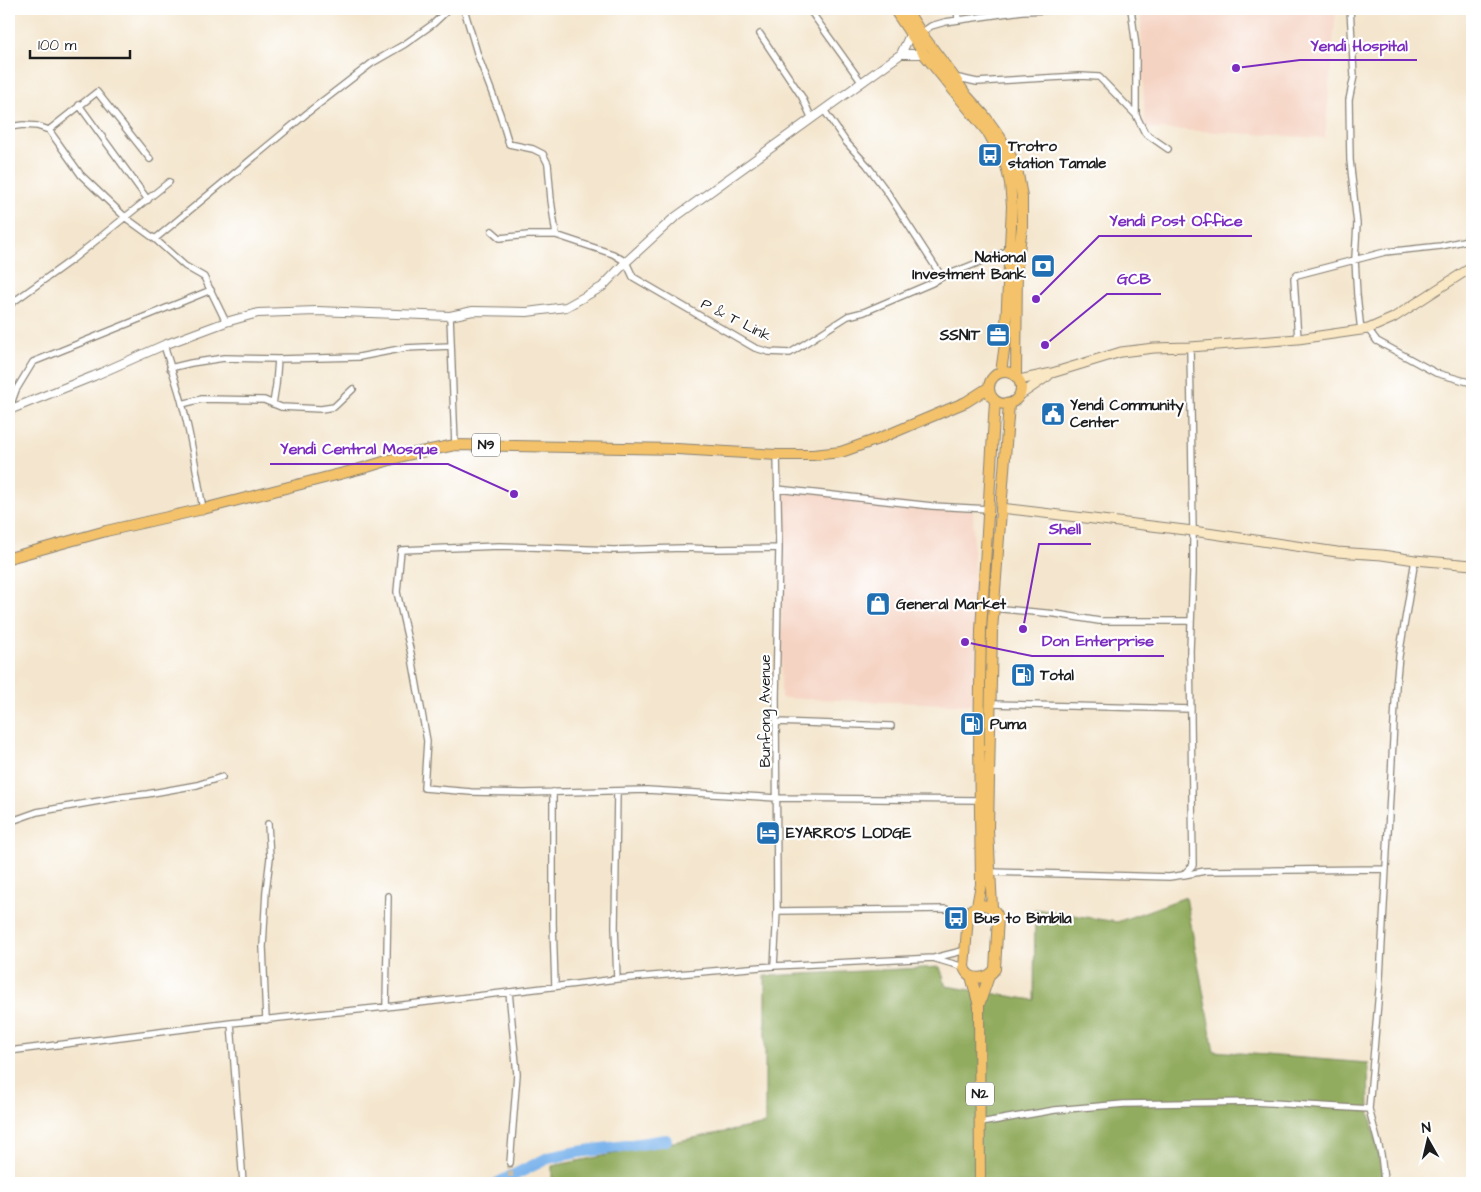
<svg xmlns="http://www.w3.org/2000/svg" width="1481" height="1192" font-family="'Architects Daughter',sans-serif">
	<rect width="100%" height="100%" fill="#fff"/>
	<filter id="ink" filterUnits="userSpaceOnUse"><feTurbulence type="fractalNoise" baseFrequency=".02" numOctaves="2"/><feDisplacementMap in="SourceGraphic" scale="10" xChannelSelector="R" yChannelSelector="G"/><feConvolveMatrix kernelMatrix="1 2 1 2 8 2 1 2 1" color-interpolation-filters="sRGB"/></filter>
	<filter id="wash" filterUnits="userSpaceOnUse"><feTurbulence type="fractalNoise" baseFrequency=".0096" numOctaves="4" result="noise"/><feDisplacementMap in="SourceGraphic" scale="20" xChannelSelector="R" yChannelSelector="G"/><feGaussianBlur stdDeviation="1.12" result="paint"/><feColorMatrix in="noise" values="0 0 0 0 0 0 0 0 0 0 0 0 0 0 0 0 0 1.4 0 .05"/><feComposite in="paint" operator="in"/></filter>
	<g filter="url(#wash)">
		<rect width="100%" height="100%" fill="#f4e6ce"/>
		<path fill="#f5d3c2" d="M 1140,9 L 1336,9 L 1325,138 L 1145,128 Z
			M 783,489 L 973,510 L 977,705 L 781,698 Z"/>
		<path fill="#92ac5e" stroke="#57643d" d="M 1186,897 L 1214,1051 L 1368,1063 L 1369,1109 L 1385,1183 L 552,1183 L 552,1166 L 765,1124 L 765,976 L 940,967 L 946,986 L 1034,1000 L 1035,909 L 1117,922 Z"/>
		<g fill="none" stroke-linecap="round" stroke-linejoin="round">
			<path stroke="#7cb4ec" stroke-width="12" d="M 498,1183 L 548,1158 L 578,1152 L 626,1146 L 666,1140"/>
		</g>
	</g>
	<g filter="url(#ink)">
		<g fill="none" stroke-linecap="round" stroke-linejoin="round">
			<path stroke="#c9beaa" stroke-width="5.5" stroke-dasharray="5.5 3" stroke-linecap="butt" d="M 510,1163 L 511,1183"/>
			<defs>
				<path id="minor" d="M 464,9 L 478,56 L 500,114 L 509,144 L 533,149 L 543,154 L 548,164 L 551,200 L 556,235
					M 809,9 L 862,83
					M 957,9 L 958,20
					M 1131,9 L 1136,47 L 1136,115 L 1145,133 L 1168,149
					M 1350,9 L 1354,76 L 1349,100 L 1350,160 L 1357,224 L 1355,259 L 1357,295 L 1361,331
					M 921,33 L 931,26 L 945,22 L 1022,11 L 1077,9
					M 760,34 L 802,97 L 812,119
					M 954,77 L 977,82 L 1080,76 L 1099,77 L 1136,115
					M 79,105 L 148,200
					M 824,110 L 846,142 L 867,165 L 887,192 L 942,277
					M 9,127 L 23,125 L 37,126 L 49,130 L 81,175 L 126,218 L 155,239 L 185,266 L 204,277 L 226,322
					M 49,130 L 97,92 L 150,159
					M 492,231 L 500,238 L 528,235 L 556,235 L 613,254 L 626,262 L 633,277 L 755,348 L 769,352 L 790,353 L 848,316 L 864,312 L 932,283 L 942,277 L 1010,250
					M 155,239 L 311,110 L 372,63 L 405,44 L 433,24 L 449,9
					M 9,305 L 73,259 L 169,182
					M 450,316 L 455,445
					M 1368,329 L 1377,341 L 1436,373 L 1472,383
					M 1298,339 L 1294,278 L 1297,275 L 1385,252 L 1441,246 L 1472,239
					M 164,345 C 170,366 178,386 183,407 C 192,441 197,475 203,509
					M 170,368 L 191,363 L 224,358 L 278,359 L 359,357 L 405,348 L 451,346
					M 182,404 L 202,399 L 264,400 L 281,407 L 321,409 L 334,407 L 353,389
					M 273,404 L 276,385 L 278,359
					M 9,409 L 16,390 L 33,362 L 211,290
					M 777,489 L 932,506 L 989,509
					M 779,548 L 713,549 L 684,548 L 614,550 L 499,546 L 401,550 L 397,592 L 412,658 L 427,741 L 424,788 L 471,792 L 524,793 L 647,790 L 777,798 L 980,800
					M 992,608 L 1056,614 L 1099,621 L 1190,621
					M 990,704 L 1191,709
					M 776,722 L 891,726
					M 617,791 L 615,927 L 617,979
					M 553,792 L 553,923 L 555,986
					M 9,822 L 37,812 L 122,797 L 147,794 L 197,785 L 222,777
					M 991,872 L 1169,877 L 1183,875 L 1193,865 L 1190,650 L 1193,572 L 1193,531 L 1190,347
					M 1184,875 L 1205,871 L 1386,869
					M 777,911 L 946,909
					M 936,959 L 964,967
					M 774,966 L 777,911 L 776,697 L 779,548 L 777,455
					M 509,992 L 517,1074 L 510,1163
					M 386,1007 L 388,896
					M 266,1020 L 263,947 L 266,891 L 270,858 L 268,824
					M 231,1023 L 243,1183
					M 9,1051 L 231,1023 L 386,1007 L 617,979 L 774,966 L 934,958 L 966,950
					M 980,1123 L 1055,1110 L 1124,1104 L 1255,1102 L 1369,1109
					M 1386,1183 L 1384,1180 L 1381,1154 L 1369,1109 L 1380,978 L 1396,686 L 1399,656 L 1415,560"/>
				<path id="tertiary" d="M 901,54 L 924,54
					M 9,410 L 94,376 L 164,345 L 226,322 L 258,313 L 317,311 L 450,316 L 473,311 L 527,312 L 566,307 L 602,287 L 626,262 L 674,218 L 901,54 L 910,35"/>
				<path id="secondary" d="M 1019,380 L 1052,373 L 1121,352 L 1154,348 L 1190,347 L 1298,339 L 1368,329 L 1393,318 L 1472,267
					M 1020,395 L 1048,376
					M 1001,508 L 1193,531 L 1337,552 L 1382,555 L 1415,560 L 1472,565"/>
				<path id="trunk" d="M 894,9 L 924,54 L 989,134 L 1006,166 L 1010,183 L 1012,206 L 1005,344 L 1001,372
					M 906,9 L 921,33 L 954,77 L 966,95 L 984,115 L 1000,137 L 1017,168 L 1022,197 L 1022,227 L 1017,266 L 1016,376
					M989 388a16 16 0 1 1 32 0a16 16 0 1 1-32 0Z
					M 9,558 L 106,531 L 203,509 L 367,467 L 406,455 L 455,445 L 677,449 L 777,455 L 813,455 L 841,452 L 878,439 L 966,402 L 988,388
					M 980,905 C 989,905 995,909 998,917 L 995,969 C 988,980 968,982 964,967 L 968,916 L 972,909 Z
					M 977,906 L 981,884 L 979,743 L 981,630 L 995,401
					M 992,908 L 988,829 L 992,631 L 1009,404
					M 971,976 L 979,1006 L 980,1183
					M 979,1005 L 989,976"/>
			</defs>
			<use href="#minor" stroke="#888175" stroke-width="8"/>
			<use href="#tertiary" stroke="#888175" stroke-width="10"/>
			<use href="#secondary" stroke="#888175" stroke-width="11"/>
			<use href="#trunk" stroke="#888175" stroke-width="12"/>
			<use href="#minor" stroke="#fff" stroke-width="5.5"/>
			<use href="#tertiary" stroke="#fff" stroke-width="8"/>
			<use href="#secondary" stroke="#fae7c3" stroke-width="9"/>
			<use href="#trunk" stroke="#f3c26a" stroke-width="10"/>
		</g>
	</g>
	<defs>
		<symbol id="bus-square" viewBox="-11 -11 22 22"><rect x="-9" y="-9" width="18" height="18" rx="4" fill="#1f6fb2" stroke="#fff"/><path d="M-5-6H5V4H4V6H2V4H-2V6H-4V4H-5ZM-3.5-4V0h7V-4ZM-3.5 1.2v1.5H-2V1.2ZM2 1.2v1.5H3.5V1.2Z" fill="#fff"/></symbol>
		<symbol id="bank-square" viewBox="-11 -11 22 22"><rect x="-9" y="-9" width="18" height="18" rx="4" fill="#1f6fb2" stroke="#fff"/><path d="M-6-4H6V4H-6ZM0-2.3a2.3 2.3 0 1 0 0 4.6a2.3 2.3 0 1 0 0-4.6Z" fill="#fff"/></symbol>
		<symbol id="office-square" viewBox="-11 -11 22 22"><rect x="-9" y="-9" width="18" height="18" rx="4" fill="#1f6fb2" stroke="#fff"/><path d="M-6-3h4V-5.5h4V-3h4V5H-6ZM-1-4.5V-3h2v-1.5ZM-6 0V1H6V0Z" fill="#fff"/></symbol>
		<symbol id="civic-square" viewBox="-11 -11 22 22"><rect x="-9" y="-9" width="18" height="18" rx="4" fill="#1f6fb2" stroke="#fff"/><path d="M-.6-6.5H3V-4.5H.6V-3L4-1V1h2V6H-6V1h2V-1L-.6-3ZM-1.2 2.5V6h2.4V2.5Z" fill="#fff"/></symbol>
		<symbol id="shop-square" viewBox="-11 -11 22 22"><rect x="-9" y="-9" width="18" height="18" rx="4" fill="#1f6fb2" stroke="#fff"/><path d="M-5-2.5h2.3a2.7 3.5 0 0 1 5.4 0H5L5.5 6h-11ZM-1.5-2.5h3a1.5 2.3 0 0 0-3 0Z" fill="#fff"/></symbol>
		<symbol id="fuel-square" viewBox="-11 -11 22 22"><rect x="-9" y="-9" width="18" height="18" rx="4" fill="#1f6fb2" stroke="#fff"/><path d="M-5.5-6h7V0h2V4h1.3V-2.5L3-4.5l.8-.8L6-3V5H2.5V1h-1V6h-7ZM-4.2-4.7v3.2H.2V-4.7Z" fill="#fff"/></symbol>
		<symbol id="hotel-square" viewBox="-11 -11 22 22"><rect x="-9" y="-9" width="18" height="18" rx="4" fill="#1f6fb2" stroke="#fff"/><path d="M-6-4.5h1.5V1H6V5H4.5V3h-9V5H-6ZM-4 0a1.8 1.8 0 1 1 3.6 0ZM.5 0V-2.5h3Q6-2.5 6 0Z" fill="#fff"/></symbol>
	</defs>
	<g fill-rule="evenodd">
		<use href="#bus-square" x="976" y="141" width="28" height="28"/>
		<use href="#bank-square" x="1029" y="252" width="28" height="28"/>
		<use href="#office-square" x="984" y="321" width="28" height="28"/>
		<use href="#civic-square" x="1039" y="400" width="28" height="28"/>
		<use href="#shop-square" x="864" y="590" width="28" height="28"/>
		<use href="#fuel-square" x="1009" y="661" width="28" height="28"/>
		<use href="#fuel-square" x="958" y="710" width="28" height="28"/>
		<use href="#hotel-square" x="754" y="819" width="28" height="28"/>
		<use href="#bus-square" x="942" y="904" width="28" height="28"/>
	</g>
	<g text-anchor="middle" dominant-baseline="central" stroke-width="4.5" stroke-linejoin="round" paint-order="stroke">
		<g fill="#fff" stroke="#606060" stroke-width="1">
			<rect x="472" y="433.5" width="28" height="23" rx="4"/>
			<rect x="966" y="1082.5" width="28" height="23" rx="4"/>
		</g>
		<g font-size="14" font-weight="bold" fill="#1c1c1c">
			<text x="486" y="445">N9</text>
			<text x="980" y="1094">N2</text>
		</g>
		<g font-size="15" font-weight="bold" fill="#1c1c1c" stroke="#fff" text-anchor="start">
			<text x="1008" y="146">Trotro<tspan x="1008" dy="17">station Tamale</tspan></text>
			<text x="1026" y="257" text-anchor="end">National<tspan x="1026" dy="17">Investment Bank</tspan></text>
			<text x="980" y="335" text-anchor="end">SSNIT</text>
			<text x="1070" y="405">Yendi Community<tspan x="1070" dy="17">Center</tspan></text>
			<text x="896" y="604">General Market</text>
			<text x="1040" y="675">Total</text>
			<text x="990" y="724">Puma</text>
			<text x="786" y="833">EYARRO'S LODGE</text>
			<text x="974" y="918">Bus to Bimbila</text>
		</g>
		<g font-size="15" fill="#1c1c1c" stroke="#fff">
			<text transform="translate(736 320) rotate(27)">P &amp; T Link</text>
			<text transform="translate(765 711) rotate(-90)">Bunfong Avenue</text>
		</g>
	</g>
	<path fill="none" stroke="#7b2cbf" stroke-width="2" d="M1236 68L1300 60H1417M1036 299L1099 236H1252M1045 345L1107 294H1161M514 494L448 464H270M1023 629L1039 544H1091M965 642L1032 656H1164"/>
	<g fill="#7b2cbf" stroke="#fff" stroke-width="2">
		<circle cx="1236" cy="68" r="5"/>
		<circle cx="1036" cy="299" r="5"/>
		<circle cx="1045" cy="345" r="5"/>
		<circle cx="514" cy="494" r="5"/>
		<circle cx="1023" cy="629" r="5"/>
		<circle cx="965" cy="642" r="5"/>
	</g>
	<g font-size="16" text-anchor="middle" font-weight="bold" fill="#7b2cbf" stroke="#fff" stroke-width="4.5" stroke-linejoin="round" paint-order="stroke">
		<text x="1359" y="51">Yendi Hospital</text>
		<text x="1176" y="226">Yendi Post Office</text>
		<text x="1134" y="284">GCB</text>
		<text x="359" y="454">Yendi Central Mosque</text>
		<text x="1065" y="534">Shell</text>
		<text x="1098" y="646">Don Enterprise</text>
	</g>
	<rect width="1481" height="1192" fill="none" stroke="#fff" stroke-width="30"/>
	<g transform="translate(1428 1140) rotate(352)" stroke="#ffffff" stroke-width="4" paint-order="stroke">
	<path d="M0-4L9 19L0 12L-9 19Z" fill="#1c1c1c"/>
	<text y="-8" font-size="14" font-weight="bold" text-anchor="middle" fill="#1c1c1c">N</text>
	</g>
	<path d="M30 50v8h100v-8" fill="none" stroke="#1c1c1c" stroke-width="2.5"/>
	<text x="38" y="50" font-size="15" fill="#1c1c1c" stroke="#ffffff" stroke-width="4" paint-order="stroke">100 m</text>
</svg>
